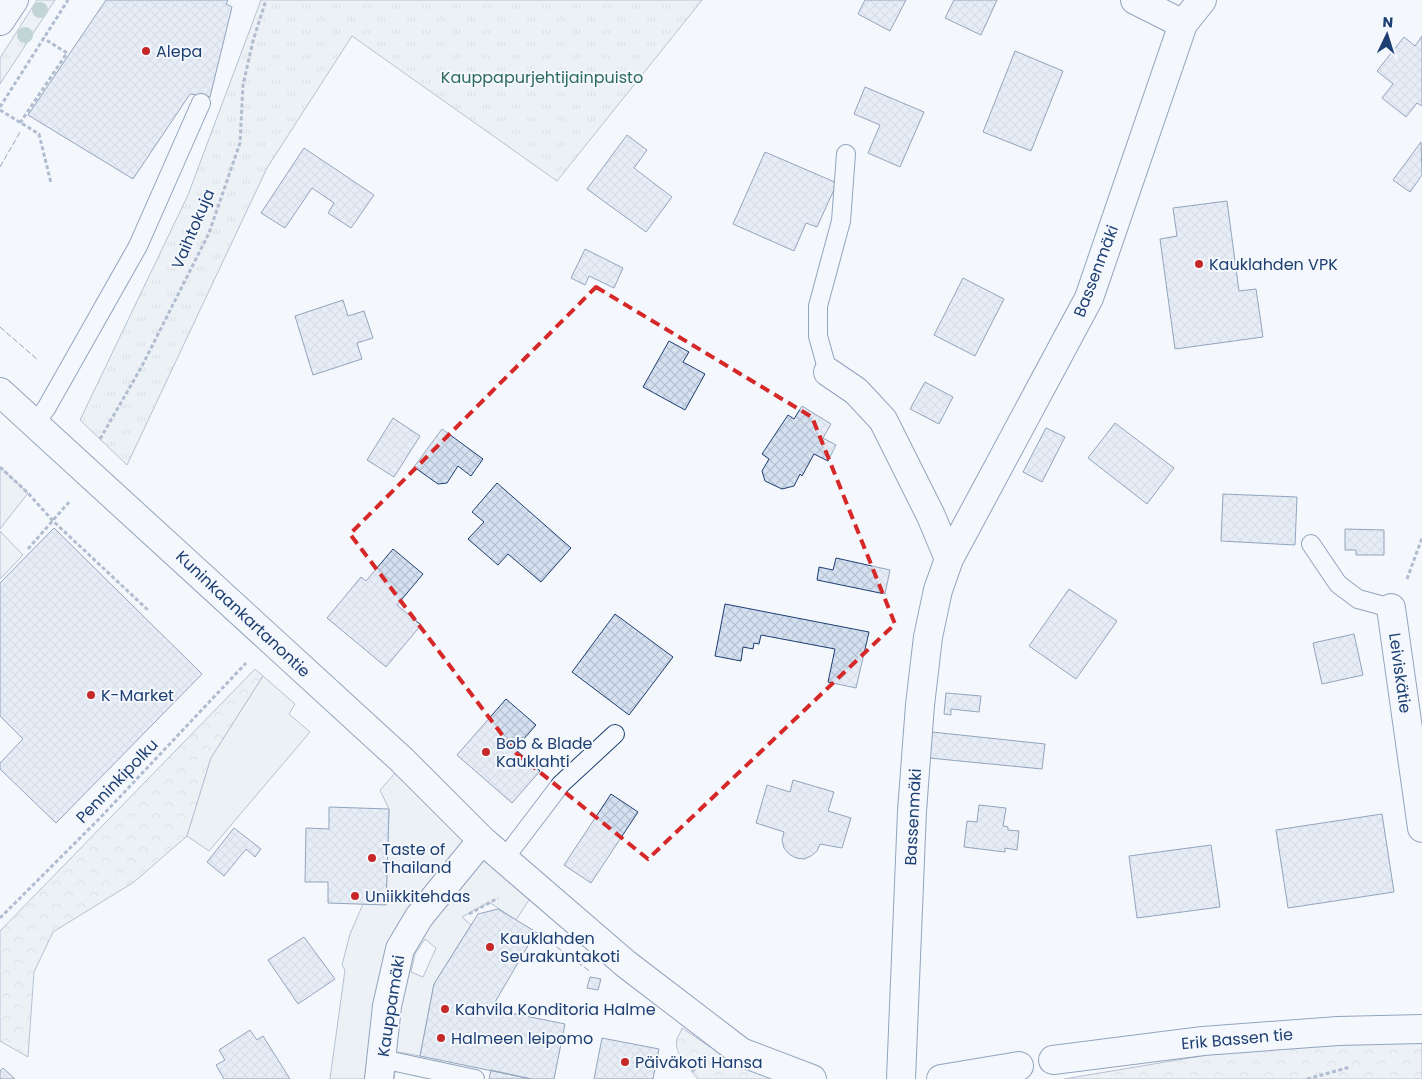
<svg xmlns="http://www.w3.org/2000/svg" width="1422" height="1079" font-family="Poppins,sans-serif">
	<defs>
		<pattern id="grass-tufts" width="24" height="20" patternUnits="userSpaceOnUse" patternTransform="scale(1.25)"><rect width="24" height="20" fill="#e3e9f0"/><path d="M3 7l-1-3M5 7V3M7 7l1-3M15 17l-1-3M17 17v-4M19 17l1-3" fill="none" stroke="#c2c9d1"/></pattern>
		<pattern id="forest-crowns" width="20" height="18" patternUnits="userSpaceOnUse" patternTransform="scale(1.25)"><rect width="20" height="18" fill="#e3e9f0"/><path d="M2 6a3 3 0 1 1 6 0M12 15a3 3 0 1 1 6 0" fill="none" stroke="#c2c9d1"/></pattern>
		<pattern id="building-cross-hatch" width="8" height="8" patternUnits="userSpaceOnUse" patternTransform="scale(1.25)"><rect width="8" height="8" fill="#d5e0f0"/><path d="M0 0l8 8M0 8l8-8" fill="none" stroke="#b6c1d1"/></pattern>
	</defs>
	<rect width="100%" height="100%" fill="#f4f7fb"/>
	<path fill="url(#grass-tufts)" stroke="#687fa3" d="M 37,0 L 55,0 L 0,84 L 0,58 Z
		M 261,0 L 702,0 L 557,181 L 352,36 L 267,168 L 127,465 L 80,420 L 188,195 Z"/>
	<path fill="url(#forest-crowns)" stroke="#687fa3" d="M 255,669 L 263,676 L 211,758 L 187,836 L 134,882 L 53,932 L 34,972 L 28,1057 L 0,1041 L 0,931 Z
		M 682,1028 L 725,1057 L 780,1079 L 698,1079 C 690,1069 673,1053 677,1039 C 678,1036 681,1032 682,1028 Z
		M 1291,1041 L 1422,1042 L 1422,1079 L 1064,1079 Z"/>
	<path fill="#e3e8f0" stroke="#687fa3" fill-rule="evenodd" d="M 0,467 L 28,493 L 0,529 Z
		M 0,531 L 23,555 L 0,579 Z
		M 263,676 L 295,704 L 289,714 L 310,732 L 209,851 L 187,836 L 211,758 Z
		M 397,771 L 532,895 L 516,920 L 489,902 L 462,917 L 471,925 L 434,984 L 420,1056 L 398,1052 L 394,1079 L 330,1079 L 345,970 L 342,965 L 350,934 L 363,904 L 386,904 L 389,809 L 380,790 ZM 425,939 L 436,948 L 423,977 L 411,972 L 415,954 Z"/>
	<path fill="url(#building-cross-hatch)" stroke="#1d3f73" d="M 106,0 L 228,0 L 226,4 L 232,7 L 210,97 L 190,94 L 133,179 L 28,115 Z
		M 865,0 L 906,0 L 890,31 L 858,14 Z
		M 954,0 L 997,0 L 981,35 L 945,18 Z
		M 1422,36 L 1422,106 L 1417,103 L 1406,117 L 1382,98 L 1393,84 L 1377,71 L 1404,37 L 1415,46 Z
		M 1015,51 L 1063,71 L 1031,151 L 983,132 Z
		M 865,87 L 924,112 L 900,167 L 868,153 L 880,125 L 854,114 Z
		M 627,135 L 647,150 L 634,168 L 672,197 L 646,232 L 587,189 Z
		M 1421,142 L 1422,175 L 1410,192 L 1393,180 Z
		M 304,148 L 374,195 L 351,228 L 328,213 L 334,203 L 312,188 L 285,228 L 261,213 Z
		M 765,152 L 837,183 L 817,227 L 806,223 L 794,251 L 733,224 Z
		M 1227,201 L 1239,291 L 1256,289 L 1263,337 L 1175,349 L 1160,239 L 1177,236 L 1173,208 Z
		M 585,249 L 623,268 L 614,288 L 589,276 L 585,285 L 571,278 Z
		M 963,278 L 1004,299 L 975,356 L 934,335 Z
		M 343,300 L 348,316 L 364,311 L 373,338 L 357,343 L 362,359 L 313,375 L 295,316 Z
		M 669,341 L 689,352 L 683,362 L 705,374 L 685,410 L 643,387 Z
		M 925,382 L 953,397 L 939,424 L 910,409 Z
		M 802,406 L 831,424 L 823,438 L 836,445 L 828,461 L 814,454 L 802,476 L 800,474 L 794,486 L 782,489 L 765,481 L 762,471 L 769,459 L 762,454 L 788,415 L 794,419 Z
		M 393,418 L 420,436 L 394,477 L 367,460 Z
		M 1115,423 L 1174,468 L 1147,504 L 1088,458 Z
		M 1046,428 L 1065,437 L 1042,482 L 1023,472 Z
		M 442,429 L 483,459 L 471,476 L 458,466 L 447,483 L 438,484 L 414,467 Z
		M 497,483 L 571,548 L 541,582 L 508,554 L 498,565 L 468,539 L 484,522 L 472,512 Z
		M 1223,494 L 1297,497 L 1295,545 L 1221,541 Z
		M 54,528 L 202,674 L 56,823 L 0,769 L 0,763 L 23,739 L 0,716 L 0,583 Z
		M 1345,529 L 1384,530 L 1384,555 L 1356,555 L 1356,550 L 1345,550 Z
		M 393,549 L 423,574 L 397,605 L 421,625 L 386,667 L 327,618 L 361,577 L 366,581 Z
		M 836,558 L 890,570 L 885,594 L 817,580 L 819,567 L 833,570 Z
		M 1069,589 L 1117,621 L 1076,679 L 1029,646 Z
		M 725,604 L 869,632 L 856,688 L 828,682 L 835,649 L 761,635 L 759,644 L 754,643 L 753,649 L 743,647 L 741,661 L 715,656 Z
		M 615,614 L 673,657 L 629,715 L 572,672 Z
		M 1354,634 L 1363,675 L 1322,684 L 1313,643 Z
		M 946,693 L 981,696 L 979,712 L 951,709 L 951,715 L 944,714 Z
		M 506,699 L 536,725 L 515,749 L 540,771 L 512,803 L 457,755 Z
		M 932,732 L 1045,744 L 1042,769 L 929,758 Z
		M 793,780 L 834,792 L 828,811 L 851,818 L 842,848 L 820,844 L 817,851 L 811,856 L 804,859 L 796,858 L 789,854 L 784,848 L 782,840 L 784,832 L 756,823 L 767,785 L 790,792 Z
		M 611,794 L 638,812 L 591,883 L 564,865 Z
		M 979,805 L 1006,808 L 1003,826 L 1008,827 L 1008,830 L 1019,831 L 1017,850 L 1005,848 L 1005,852 L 964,847 L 967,821 L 977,822 Z
		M 329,807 L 389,809 L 386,905 L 328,903 L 328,882 L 305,882 L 306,828 L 329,829 Z
		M 1382,814 L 1394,892 L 1288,908 L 1276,830 Z
		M 234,828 L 261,849 L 255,857 L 246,849 L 224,876 L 207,862 Z
		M 1211,845 L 1220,907 L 1137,918 L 1129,856 Z
		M 498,909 L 536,932 L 491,1009 L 565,1024 L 554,1079 L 531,1079 L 420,1056 L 434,984 L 478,914 Z
		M 304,937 L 335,979 L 298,1004 L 268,960 Z
		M 590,977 L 601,979 L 598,990 L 587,988 Z
		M 250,1030 L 257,1040 L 263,1036 L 290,1079 L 224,1079 L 216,1065 L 225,1060 L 219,1050 Z
		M 602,1038 L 659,1049 L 653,1079 L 594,1079 Z
		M 3,1068 L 15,1079 L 0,1079 L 0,1071 Z
		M 491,1070 L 531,1079 L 489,1079 Z"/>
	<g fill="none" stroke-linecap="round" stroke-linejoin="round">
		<defs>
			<path id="service" d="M 828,372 L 818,336 L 818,306 L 841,221 L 846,154
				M 35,424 L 47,407 L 138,246 L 201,103
				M 1311,544 L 1338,584 L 1358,599 L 1391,608
				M 504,859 L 561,784 L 615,734
				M 382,1059 L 475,1079"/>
			<path id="minor" d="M 1135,0 L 1183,24
				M 828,372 L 856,391 L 883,420 L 931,516 L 949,559
				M 0,392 L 402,760 L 482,840 L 626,964 L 741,1052 L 812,1079
				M 1391,608 L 1422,828
				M 1053,1060 L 1203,1041 L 1338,1031 L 1422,1029
				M 379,1079 L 387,1006 L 400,949 L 419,917 L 482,840
				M 901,1079 L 912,811 L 920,705 L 928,637 L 938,590 L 949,559 L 1089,298 L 1183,24 L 1202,0
				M 941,1079 L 1019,1066"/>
			<path id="tertiary" d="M 0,21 L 14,0"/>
		</defs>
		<use href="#service" stroke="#1d3f73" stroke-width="20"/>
		<use href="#minor" stroke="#1d3f73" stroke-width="30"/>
		<use href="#tertiary" stroke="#1d3f73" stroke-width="30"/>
		<path stroke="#5e769c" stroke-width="3" stroke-dasharray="4 2.5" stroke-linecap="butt" d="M 0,107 L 68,0
			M 0,110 L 39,134 L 51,183
			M 20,123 L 67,53 L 43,38
			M 100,439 L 142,366 L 209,233 L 240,143 L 243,85 L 253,41 L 266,0
			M 0,467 L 28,493 L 53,521 L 149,611
			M 28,549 L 69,502
			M 1407,579 L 1422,538
			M 469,914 L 498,898
			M 0,918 L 99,819 L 246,663
			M 692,1071 L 702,1064
			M 1307,1079 L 1350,1067"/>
		<use href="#service" stroke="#f4f7fb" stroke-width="18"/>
		<use href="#minor" stroke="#f4f7fb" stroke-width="28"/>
		<use href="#tertiary" stroke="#f4f7fb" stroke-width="28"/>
		<path stroke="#1d3f73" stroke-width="1" stroke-dasharray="6 2.5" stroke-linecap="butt" d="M 0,167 L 20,132
			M 0,327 L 38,360
			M 536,932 L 591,972"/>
	</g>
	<g fill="#86aba6">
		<circle cx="40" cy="10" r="8"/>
		<circle cx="25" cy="35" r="8"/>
	</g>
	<path d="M0 0H1422V1079H0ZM 596,287 L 812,417 L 895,624 L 648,859 L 516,753 L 350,534 Z" fill="#f4f7fb" fill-opacity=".55" fill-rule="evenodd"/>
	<path fill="none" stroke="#d62828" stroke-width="4" stroke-dasharray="10 6" stroke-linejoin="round" d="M 596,287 L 812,417 L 895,624 L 648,859 L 516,753 L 350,534 Z"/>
	<g fill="#c62828" stroke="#f4f7fb" stroke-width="2">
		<circle cx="146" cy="51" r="5"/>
		<circle cx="1199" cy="264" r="5"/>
		<circle cx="91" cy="695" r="5"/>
		<circle cx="486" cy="752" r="5"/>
		<circle cx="372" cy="858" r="5"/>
		<circle cx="355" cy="896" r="5"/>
		<circle cx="490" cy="947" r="5"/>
		<circle cx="445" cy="1009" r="5"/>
		<circle cx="441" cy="1038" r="5"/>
		<circle cx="625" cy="1062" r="5"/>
	</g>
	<g text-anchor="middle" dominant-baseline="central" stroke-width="4" stroke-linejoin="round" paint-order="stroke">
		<g font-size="16" fill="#1d3f73" stroke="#f4f7fb" text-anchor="start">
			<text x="156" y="51">Alepa</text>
			<text x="1209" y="264">Kauklahden VPK</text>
			<text x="101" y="695">K-Market</text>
			<text x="496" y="743">Bob &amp; Blade<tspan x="496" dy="18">Kauklahti</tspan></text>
			<text x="382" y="849">Taste of<tspan x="382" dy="18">Thailand</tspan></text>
			<text x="365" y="896">Uniikkitehdas</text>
			<text x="500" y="938">Kauklahden<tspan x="500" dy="18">Seurakuntakoti</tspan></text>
			<text x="455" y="1009">Kahvila Konditoria Halme</text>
			<text x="451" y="1038">Halmeen leipomo</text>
			<text x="635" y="1062">Päiväkoti Hansa</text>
		</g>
		<g font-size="16" fill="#2c6c60" stroke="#f4f7fb">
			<text x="542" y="77">Kauppapurjehtijainpuisto</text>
		</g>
		<g font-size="16" fill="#1d3f73" stroke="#f4f7fb">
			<text transform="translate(193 229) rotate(-67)">Vaihtokuja</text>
			<text transform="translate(1096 271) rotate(-69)">Bassenmäki</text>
			<text transform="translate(243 614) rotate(43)">Kuninkaankartanontie</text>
			<text transform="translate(1400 673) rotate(82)">Leiviskätie</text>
			<text transform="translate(117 781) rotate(-46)">Penninkipolku</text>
			<text transform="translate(913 817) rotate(-87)">Bassenmäki</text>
			<text transform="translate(391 1006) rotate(-81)">Kauppamäki</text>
			<text transform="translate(1237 1039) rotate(-5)">Erik Bassen tie</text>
		</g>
	</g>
	<g transform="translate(1387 35) rotate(4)" stroke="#f4f7fb" stroke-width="4" paint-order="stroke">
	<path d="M0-4L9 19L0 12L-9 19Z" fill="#1d3f73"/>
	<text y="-8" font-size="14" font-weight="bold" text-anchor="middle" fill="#1d3f73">N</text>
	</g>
</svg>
